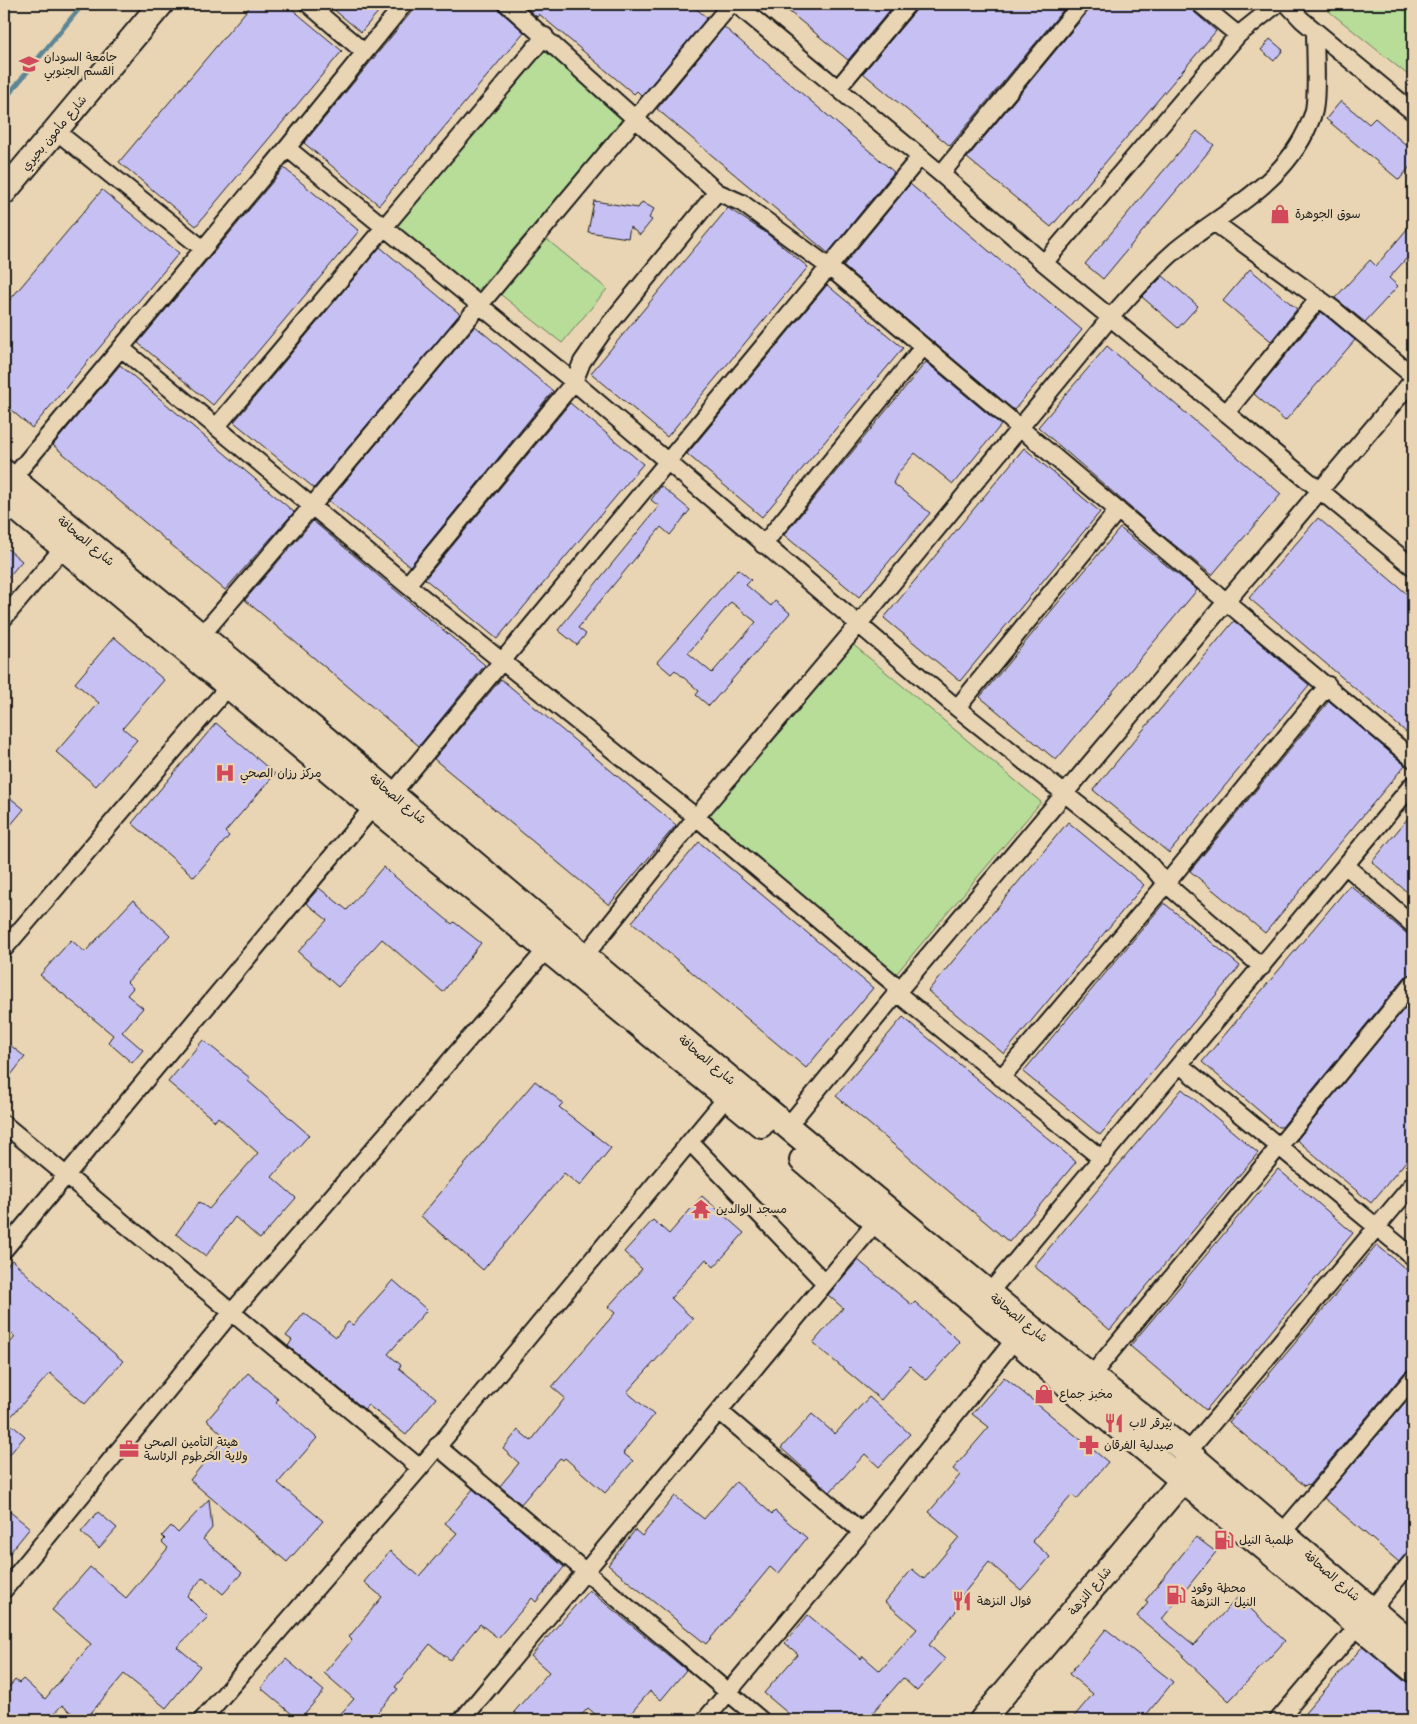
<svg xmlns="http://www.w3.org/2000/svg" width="1417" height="1724" font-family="'Shantell Sans','Playpen Sans Arabic',sans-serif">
	<rect width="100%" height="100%" fill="#e9d5b3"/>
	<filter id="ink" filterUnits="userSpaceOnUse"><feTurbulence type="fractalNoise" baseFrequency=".02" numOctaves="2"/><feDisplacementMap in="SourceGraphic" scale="10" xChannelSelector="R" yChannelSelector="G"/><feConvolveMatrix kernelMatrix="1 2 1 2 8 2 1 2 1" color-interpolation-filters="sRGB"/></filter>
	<g filter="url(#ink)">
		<path fill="#b7dd99" stroke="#6a7c5a" d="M 1320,4 L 1413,4 L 1413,79 Z
			M 546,48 L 626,116 L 476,293 L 396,226 Z
			M 544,237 L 607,289 L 562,343 L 500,294 Z
			M 850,642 L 1041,802 L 896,974 L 704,818 Z"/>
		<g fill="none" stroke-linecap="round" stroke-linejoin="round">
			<path stroke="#5c8696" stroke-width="5" d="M 4,100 L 83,4"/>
		</g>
		<path fill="#c7c1f3" stroke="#1c1c1c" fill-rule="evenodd" d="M 252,4 L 286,4 L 342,51 L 196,226 L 119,162 Z
			M 327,4 L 385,4 L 361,32 Z
			M 418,4 L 497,4 L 500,11 L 524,32 L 379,205 L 304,143 Z
			M 522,4 L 691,4 L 707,18 L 642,96 L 637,91 L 634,94 L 539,14 L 537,17 Z
			M 780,4 L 895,4 L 848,60 Z
			M 918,4 L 1068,4 L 950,146 L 863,73 L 916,10 Z
			M 1091,4 L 1190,4 L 1194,12 L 1216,31 L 1051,227 L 967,158 L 1089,10 Z
			M 724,27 L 894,172 L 828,253 L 657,109 Z
			M 1270,39 L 1283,50 L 1274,61 L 1261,50 Z
			M 1341,101 L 1369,124 L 1375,118 L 1413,151 L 1413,163 L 1399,180 L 1326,119 Z
			M 1197,131 L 1214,145 L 1103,279 L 1085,264 Z
			M 284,168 L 359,231 L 213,405 L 138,343 Z
			M 910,184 L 1082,330 L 1014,410 L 843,266 Z
			M 102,190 L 179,253 L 32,428 L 4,404 L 4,307 Z
			M 594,201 L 638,208 L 642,202 L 654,209 L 649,218 L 652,220 L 640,235 L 630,227 L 628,238 L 588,232 Z
			M 728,208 L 766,233 L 808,267 L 667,437 L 591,373 Z
			M 1413,222 L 1413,251 L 1389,278 L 1398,286 L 1365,322 L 1335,298 L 1370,260 L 1376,266 Z
			M 380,247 L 460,314 L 314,488 L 234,422 Z
			M 1250,269 L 1297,309 L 1271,341 L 1223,301 Z
			M 1163,276 L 1198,306 L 1178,328 L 1142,297 Z
			M 827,285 L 903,348 L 762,517 L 687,454 Z
			M 1321,312 L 1355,340 L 1285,421 L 1254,394 Z
			M 475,326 L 553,391 L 410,566 L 329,501 Z
			M 1107,346 L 1281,494 L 1212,575 L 1162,535 L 1038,427 Z
			M 926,362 L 1001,425 L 953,484 L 915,453 L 898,473 L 893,483 L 930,513 L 859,597 L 784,535 Z
			M 120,365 L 294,512 L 225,590 L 53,445 Z
			M 570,403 L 643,464 L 497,639 L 425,579 Z
			M 1024,448 L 1100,512 L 960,681 L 884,618 Z
			M 661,486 L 690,510 L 670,535 L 661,527 L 578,628 L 586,634 L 577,645 L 558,630 L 659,506 L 651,500 Z
			M 1318,518 L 1413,599 L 1413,738 L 1249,598 Z
			M 313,521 L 485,665 L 419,746 L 245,600 Z
			M 1120,528 L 1197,590 L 1056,760 L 980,697 Z
			M 4,546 L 22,561 L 4,582 Z
			M 738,569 L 751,580 L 746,585 L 771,606 L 775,601 L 790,613 L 709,706 L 696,695 L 699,691 L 675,670 L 671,674 L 657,662 ZM 731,602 L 756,622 L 712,673 L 688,653 Z
			M 1234,621 L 1309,685 L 1169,853 L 1093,790 Z
			M 114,637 L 164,680 L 123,728 L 137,740 L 96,786 L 56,752 L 99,703 L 75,683 Z
			M 501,679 L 676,825 L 609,905 L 434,759 Z
			M 1329,701 L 1405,765 L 1265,933 L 1190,871 Z
			M 216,723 L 275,774 L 225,832 L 229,836 L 194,877 L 132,823 Z
			M 4,793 L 24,809 L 4,833 Z
			M 1413,812 L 1413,897 L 1372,862 Z
			M 1068,822 L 1144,885 L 1004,1054 L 928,991 Z
			M 699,842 L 873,988 L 806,1068 L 632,922 Z
			M 383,867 L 452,924 L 454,922 L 481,943 L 443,992 L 382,939 L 338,987 L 298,952 L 327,920 L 306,903 L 319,888 L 347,910 Z
			M 1350,885 L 1413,939 L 1413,973 L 1405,977 L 1282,1127 L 1278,1127 L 1202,1062 Z
			M 133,900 L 170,935 L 127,982 L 133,988 L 127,995 L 143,1008 L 122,1032 L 143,1050 L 132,1063 L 108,1042 L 113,1035 L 40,975 L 71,940 L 85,952 Z
			M 1164,903 L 1240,966 L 1100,1135 L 1023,1072 Z
			M 1413,998 L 1413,1153 L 1371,1203 L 1297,1140 Z
			M 903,1017 L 1076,1162 L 1009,1242 L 836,1096 Z
			M 4,1040 L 25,1057 L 4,1084 Z
			M 203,1040 L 250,1078 L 248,1081 L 309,1135 L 272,1177 L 296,1198 L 260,1239 L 235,1217 L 206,1256 L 176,1234 L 199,1202 L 209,1209 L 258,1153 L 218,1117 L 215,1121 L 168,1082 Z
			M 535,1081 L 563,1103 L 559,1107 L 611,1148 L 580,1186 L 564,1173 L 483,1270 L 421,1216 Z
			M 1182,1089 L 1258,1153 L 1110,1330 L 1034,1266 Z
			M 1278,1169 L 1353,1233 L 1206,1410 L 1130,1346 Z
			M 702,1196 L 744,1233 L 714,1267 L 706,1259 L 671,1298 L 693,1319 L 627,1392 L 654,1415 L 623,1453 L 633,1461 L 605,1493 L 565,1458 L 563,1460 L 560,1458 L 521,1504 L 500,1486 L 519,1463 L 503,1449 L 518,1430 L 531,1441 L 565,1398 L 552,1387 L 615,1313 L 608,1307 L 642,1269 L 624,1252 L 653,1220 L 669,1234 Z
			M 1377,1245 L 1413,1275 L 1413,1368 L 1405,1372 L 1309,1485 L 1307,1484 L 1305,1486 L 1229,1422 Z
			M 12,1260 L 71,1316 L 123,1361 L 85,1404 L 50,1373 L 7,1421 L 25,1436 L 4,1461 L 4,1350 L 15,1337 L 4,1326 L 4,1269 Z
			M 858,1260 L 912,1305 L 915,1302 L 960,1342 L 926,1380 L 910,1366 L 881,1400 L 813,1343 L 843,1308 L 828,1295 Z
			M 393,1280 L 427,1310 L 388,1354 L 401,1365 L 399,1368 L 436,1398 L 406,1435 L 368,1405 L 364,1409 L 288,1346 L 292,1340 L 286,1336 L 304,1313 L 336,1337 L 348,1322 L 353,1325 Z
			M 248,1373 L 278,1399 L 276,1402 L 317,1438 L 278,1483 L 323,1521 L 287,1562 L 190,1480 L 225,1437 L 207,1420 Z
			M 1004,1377 L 1108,1462 L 1077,1499 L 1072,1495 L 1032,1541 L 1050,1557 L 1021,1590 L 989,1562 L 956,1603 L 960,1606 L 929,1645 L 945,1659 L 917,1691 L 903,1678 L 866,1720 L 796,1720 L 764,1693 L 798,1654 L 785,1643 L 808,1615 L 861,1659 L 863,1656 L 880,1671 L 917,1629 L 885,1602 L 912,1569 L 924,1579 L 959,1537 L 929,1512 L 960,1475 L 953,1469 L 989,1427 L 972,1414 Z
			M 1413,1393 L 1413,1546 L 1399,1562 L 1324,1498 Z
			M 869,1397 L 910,1434 L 879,1467 L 865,1454 L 830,1492 L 781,1448 L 812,1414 L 835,1434 Z
			M 736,1482 L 772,1514 L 775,1511 L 807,1538 L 778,1574 L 770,1567 L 706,1644 L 608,1565 L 635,1530 L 642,1536 L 675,1496 L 704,1519 Z
			M 473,1489 L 564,1567 L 536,1602 L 532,1598 L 498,1638 L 480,1624 L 450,1660 L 430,1644 L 395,1687 L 398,1689 L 371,1720 L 335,1720 L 354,1699 L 324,1673 L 352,1640 L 349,1637 L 382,1597 L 364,1582 L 390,1551 L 419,1576 L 457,1533 L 445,1523 Z
			M 209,1499 L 212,1528 L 203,1539 L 242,1573 L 223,1594 L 203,1577 L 187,1596 L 208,1617 L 177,1647 L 200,1666 L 166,1708 L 124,1674 L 85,1720 L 80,1720 L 62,1705 L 48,1720 L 4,1720 L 4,1688 L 10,1686 L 15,1680 L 19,1683 L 23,1679 L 45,1699 L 91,1644 L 52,1610 L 90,1567 L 126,1598 L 168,1548 L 162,1542 L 165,1539 L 162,1536 L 171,1526 L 178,1533 Z
			M 4,1507 L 30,1528 L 4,1560 Z
			M 98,1512 L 117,1528 L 99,1548 L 81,1532 Z
			M 1196,1537 L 1216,1552 L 1162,1619 L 1194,1645 L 1238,1597 L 1285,1641 L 1229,1701 L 1182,1656 L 1184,1655 L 1137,1616 L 1148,1603 L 1145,1601 Z
			M 589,1590 L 686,1670 L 661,1700 L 650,1691 L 625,1720 L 602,1720 L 588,1708 L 577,1720 L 524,1720 L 514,1712 L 549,1672 L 531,1656 Z
			M 1106,1629 L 1173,1682 L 1142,1720 L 1071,1720 L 1093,1694 L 1069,1674 Z
			M 1363,1646 L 1404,1681 L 1413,1683 L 1413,1720 L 1299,1720 Z
			M 286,1659 L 324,1691 L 299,1720 L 261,1688 Z"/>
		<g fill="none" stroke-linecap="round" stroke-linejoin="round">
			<defs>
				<path id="street" d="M 308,4 L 364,52
					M 507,4 L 717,192 L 742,203 L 829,267 L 1413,759
					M 736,4 L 941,174 L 1044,263 L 1413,567
					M 1200,4 L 1238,35
					M 1287,4 L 1302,20 L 1413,112
					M 838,88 L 908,4
					M 56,131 L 202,248
					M 287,148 L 574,382 L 957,708 L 1128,844 L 1152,867 L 1166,884 L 1262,967
					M 941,174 L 1081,4
					M 1215,223 L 1332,308 L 1413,376
					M 1044,263 L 1238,35 L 1277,4
					M 121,348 L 407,585 L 696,817 L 900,989
					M 1226,413 L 1319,298
					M 217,426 L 545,36
					M 12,479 L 287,148 L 404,4
					M 763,545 L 923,347
					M 407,585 L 574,382 L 582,362 L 602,333 L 717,192
					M 4,618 L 63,548
					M 200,637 L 312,506 L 731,4
					M 957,708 L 1118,510
					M 392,794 L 920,157
					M 1345,865 L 1413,925
					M 4,949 L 228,687
					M 579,963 L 696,817 L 858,625 L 1110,318 C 1131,294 1152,271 1176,250 C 1228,208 1290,182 1313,114 C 1318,100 1315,49 1315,31
					M 897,993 L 1102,1159
					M 1180,1065 L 1413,1257
					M 1001,1078 L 1166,884 L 1328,685
					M 4,1124 L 420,1468
					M 787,1127 L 900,989 L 1413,380
					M 690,1142 L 825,1283
					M 4,1250 L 373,807
					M 989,1293 L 1413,784
					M 1091,1376 L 1413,983
					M 719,1411 L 862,1532
					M 437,1446 L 761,1720
					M 1182,1459 L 1413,1184
					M 1282,1533 L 1413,1378
					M 4,1590 L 231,1313 L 552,943
					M 1371,1610 L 1413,1560
					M 202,1720 L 420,1468 L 726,1098
					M 462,1720 L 876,1222
					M 705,1720 L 862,1532 L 1015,1339
					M 1278,1720 L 1358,1626"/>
				<path id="secondary" d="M 4,192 L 161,4
					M 4,472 L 392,794 L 736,1084 L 1030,1327 L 1188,1453 L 1413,1645
					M 4,498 L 373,807 L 761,1125
					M 802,1160 L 976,1305 L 1074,1391 L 1413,1670
					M 982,1720 L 1192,1469"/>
			</defs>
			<use href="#street" stroke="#1c1c1c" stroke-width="20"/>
			<use href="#secondary" stroke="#1c1c1c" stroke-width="28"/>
			<use href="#street" stroke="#e9d5b3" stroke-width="16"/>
			<use href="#secondary" stroke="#e9d5b3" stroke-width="24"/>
		</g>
	</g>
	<defs>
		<symbol id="university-bare" viewBox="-9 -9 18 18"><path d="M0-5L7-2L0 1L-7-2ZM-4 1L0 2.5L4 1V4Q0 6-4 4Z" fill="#d1495b" stroke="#e9d5b3" stroke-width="2.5" paint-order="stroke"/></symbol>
		<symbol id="shop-bare" viewBox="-9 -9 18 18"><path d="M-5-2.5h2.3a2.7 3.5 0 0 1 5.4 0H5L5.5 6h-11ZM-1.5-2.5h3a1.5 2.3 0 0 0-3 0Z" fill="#d1495b" stroke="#e9d5b3" stroke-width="2.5" paint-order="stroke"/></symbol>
		<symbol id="hospital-bare" viewBox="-9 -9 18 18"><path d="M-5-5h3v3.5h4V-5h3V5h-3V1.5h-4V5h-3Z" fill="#d1495b" stroke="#e9d5b3" stroke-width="2.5" paint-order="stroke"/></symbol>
		<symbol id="temple-bare" viewBox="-9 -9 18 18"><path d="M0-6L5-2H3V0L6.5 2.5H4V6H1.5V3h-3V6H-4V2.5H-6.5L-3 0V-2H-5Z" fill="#d1495b" stroke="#e9d5b3" stroke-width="2.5" paint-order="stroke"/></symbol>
		<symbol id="restaurant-bare" viewBox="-9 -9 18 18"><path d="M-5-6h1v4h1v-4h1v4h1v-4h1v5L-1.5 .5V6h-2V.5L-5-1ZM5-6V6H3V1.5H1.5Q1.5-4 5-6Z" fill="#d1495b" stroke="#e9d5b3" stroke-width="2.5" paint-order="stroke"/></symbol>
		<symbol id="pharmacy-bare" viewBox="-9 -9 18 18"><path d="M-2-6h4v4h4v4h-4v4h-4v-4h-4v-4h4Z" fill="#d1495b" stroke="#e9d5b3" stroke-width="2.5" paint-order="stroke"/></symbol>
		<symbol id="office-bare" viewBox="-9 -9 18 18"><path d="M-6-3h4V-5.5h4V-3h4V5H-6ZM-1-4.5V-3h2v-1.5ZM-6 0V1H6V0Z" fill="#d1495b" stroke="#e9d5b3" stroke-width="2.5" paint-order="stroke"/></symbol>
		<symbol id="fuel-bare" viewBox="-9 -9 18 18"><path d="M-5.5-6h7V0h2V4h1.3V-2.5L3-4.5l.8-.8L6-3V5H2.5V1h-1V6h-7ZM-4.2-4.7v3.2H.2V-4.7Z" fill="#d1495b" stroke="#e9d5b3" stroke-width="2.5" paint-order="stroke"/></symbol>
	</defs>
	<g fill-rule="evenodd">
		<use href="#university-bare" x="15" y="50" width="28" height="28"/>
		<use href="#shop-bare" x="1266" y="200" width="28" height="28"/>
		<use href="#hospital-bare" x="211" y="759" width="28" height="28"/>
		<use href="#temple-bare" x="687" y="1195" width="28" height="28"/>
		<use href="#shop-bare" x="1030" y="1380" width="28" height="28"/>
		<use href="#restaurant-bare" x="1100" y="1409" width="28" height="28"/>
		<use href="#pharmacy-bare" x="1075" y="1431" width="28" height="28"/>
		<use href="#office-bare" x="115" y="1435" width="28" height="28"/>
		<use href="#fuel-bare" x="1210" y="1526" width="28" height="28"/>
		<use href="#fuel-bare" x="1162" y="1581" width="28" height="28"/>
		<use href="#restaurant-bare" x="948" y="1587" width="28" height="28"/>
	</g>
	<g text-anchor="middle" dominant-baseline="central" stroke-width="4.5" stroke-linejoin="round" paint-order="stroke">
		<g font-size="12" fill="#1c1c1c" stroke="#e9d5b3" text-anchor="start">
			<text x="44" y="57">جامعة السودان<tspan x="44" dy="14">القسم الجنوبي</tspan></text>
			<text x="1295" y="214">سوق الجوهرة</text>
			<text x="240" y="773">مركز رزان الصحي</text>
			<text x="716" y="1209">مسجد الوالدين</text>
			<text x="1059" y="1394">مخبز جماع</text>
			<text x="1129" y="1423">بيرقر لاب</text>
			<text x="144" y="1442">هيئة التأمين الصحي<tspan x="144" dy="14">ولاية الخرطوم الرئاسة</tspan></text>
			<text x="1104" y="1445">صيدلية الفرقان</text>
			<text x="1239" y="1540">طلمبة النيل</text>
			<text x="1191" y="1588">محطة وقود<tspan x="1191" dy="14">النيل - النزهة</tspan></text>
			<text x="977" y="1601">فوال النزهة</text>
		</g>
		<g font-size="12" fill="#1c1c1c" stroke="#e9d5b3">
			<text transform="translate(54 133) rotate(-50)">شارع مأمون بحيري</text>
			<text transform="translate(86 541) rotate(40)">شارع الصحافة</text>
			<text transform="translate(398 799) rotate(40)">شارع الصحافة</text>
			<text transform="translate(707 1060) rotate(40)">شارع الصحافة</text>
			<text transform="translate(1019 1318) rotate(39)">شارع الصحافة</text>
			<text transform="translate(1332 1576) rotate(41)">شارع الصحافة</text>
			<text transform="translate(1090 1591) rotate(-50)">شارع النزهة</text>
		</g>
	</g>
	<rect width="1417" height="1724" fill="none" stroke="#e9d5b3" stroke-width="20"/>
	<rect x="10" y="10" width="1397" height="1704" fill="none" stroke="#1c1c1c" stroke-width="2" filter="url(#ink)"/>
</svg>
